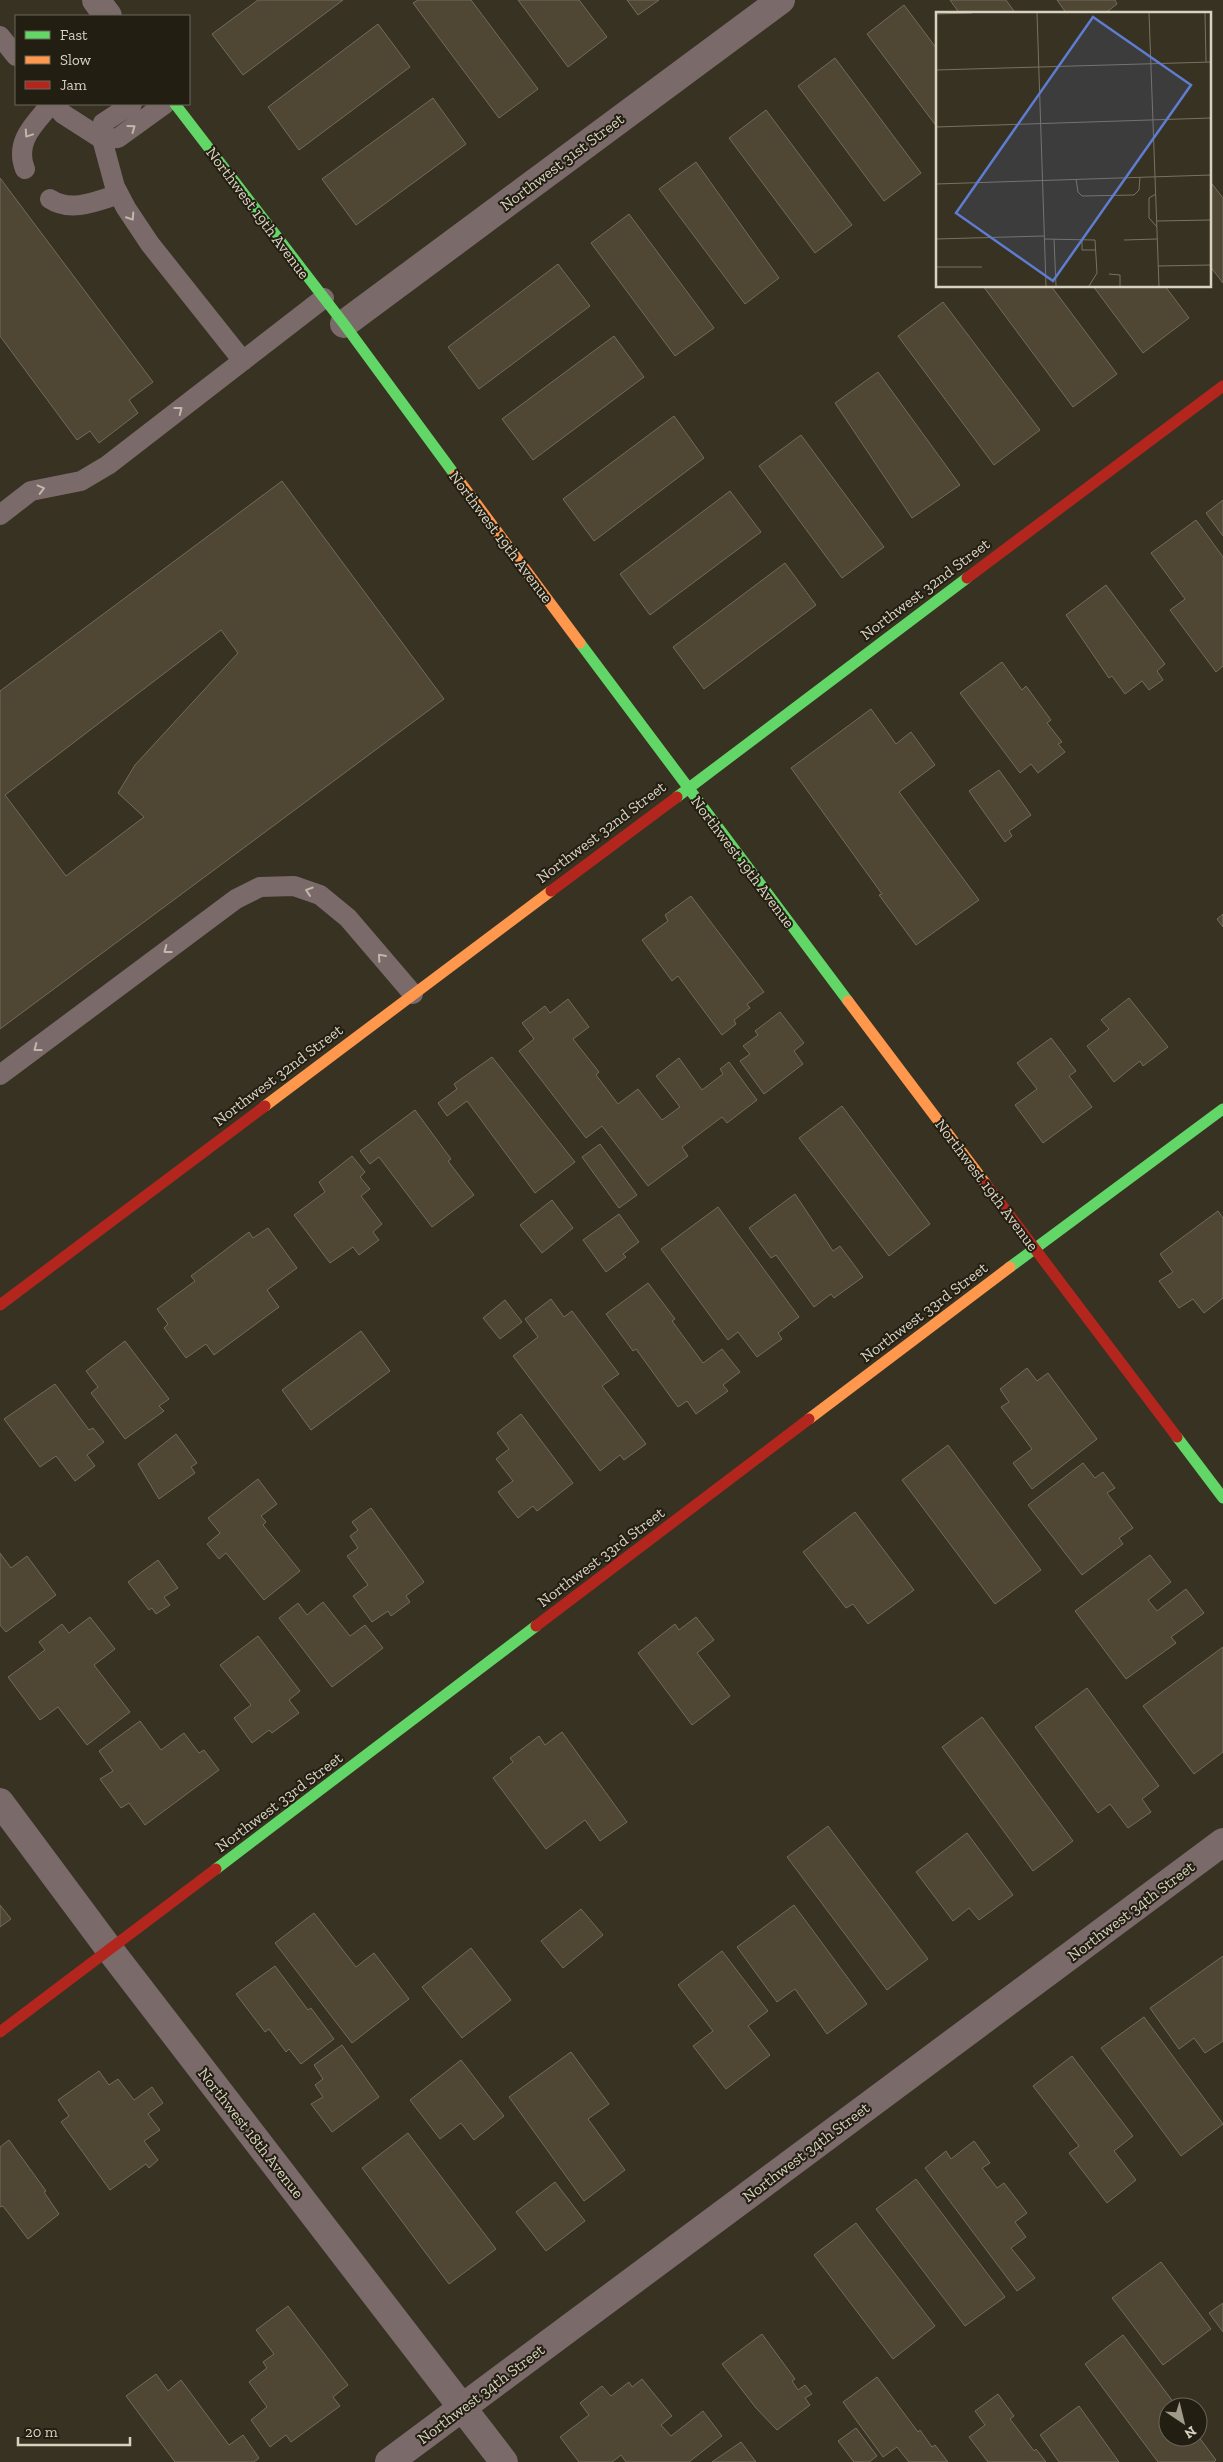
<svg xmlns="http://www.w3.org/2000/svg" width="1223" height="2462" font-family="'Zilla Slab',serif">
	<rect width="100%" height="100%" fill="#383223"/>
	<path fill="#4f4634" stroke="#726b5f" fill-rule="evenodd" d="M 258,0 L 343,0 L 243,75 L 212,34 Z
		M 418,0 L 471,0 L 538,89 L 499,118 L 413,3 Z
		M 518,0 L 579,0 L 607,37 L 568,67 Z
		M 627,0 L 659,0 L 638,15 Z
		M 950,0 L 1006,0 L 1016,14 L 960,14 Z
		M 1057,0 L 1115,0 L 1117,4 L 1104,14 L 1067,14 Z
		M 904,5 L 937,49 L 937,127 L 867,34 Z
		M 378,24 L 410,67 L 299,150 L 268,107 Z
		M 835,58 L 921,173 L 884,201 L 798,86 Z
		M 433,98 L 466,144 L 356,225 L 322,179 Z
		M 766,110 L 852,225 L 815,253 L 729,138 Z
		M 696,162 L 779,278 L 745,304 L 659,189 Z
		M 0,178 L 153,382 L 129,400 L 138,413 L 99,443 L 90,431 L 77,440 L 0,336 Z
		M 1209,180 L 1223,198 L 1223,283 L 1209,265 Z
		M 629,214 L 714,328 L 675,356 L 591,243 Z
		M 558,264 L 590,306 L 479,389 L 448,347 Z
		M 983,286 L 1051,286 L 1117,374 L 1073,407 Z
		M 1093,286 L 1165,286 L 1189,318 L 1143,353 Z
		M 943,302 L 1040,430 L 994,465 L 898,336 Z
		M 614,336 L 644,377 L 533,460 L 502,419 Z
		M 878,372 L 960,485 L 912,518 L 835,403 Z
		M 674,416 L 704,458 L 594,541 L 563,499 Z
		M 801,435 L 884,547 L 842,578 L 759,466 Z
		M 282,481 L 444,699 L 0,1029 L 0,691 ZM 221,630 L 238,653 L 135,765 L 118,793 L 144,817 L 66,876 L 5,795 Z
		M 730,491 L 761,532 L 650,615 L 620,574 Z
		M 1223,500 L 1223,536 L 1206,513 Z
		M 1196,520 L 1223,557 L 1223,666 L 1216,672 L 1170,610 L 1185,599 L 1151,553 Z
		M 785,563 L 816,605 L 704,689 L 673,647 Z
		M 1106,585 L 1165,664 L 1157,671 L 1163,680 L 1149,690 L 1142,681 L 1125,694 L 1112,676 L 1109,678 L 1066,615 Z
		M 1002,662 L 1022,690 L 1026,686 L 1051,720 L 1047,723 L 1062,742 L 1058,744 L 1065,752 L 1038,773 L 1031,764 L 1020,773 L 960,693 Z
		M 871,709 L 896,744 L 911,732 L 935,765 L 899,792 L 979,900 L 916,945 L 879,895 L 882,894 L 791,768 Z
		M 999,770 L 1031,815 L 1009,831 L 1012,836 L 1005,842 L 969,791 Z
		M 691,896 L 764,992 L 747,1004 L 750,1008 L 734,1020 L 736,1024 L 722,1035 L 678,976 L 672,981 L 642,940 L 668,921 L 665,915 Z
		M 1223,914 L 1223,927 L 1217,919 Z
		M 1129,998 L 1168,1047 L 1143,1066 L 1140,1061 L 1114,1082 L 1087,1046 L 1109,1029 L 1101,1020 Z
		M 568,999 L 589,1027 L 573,1039 L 599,1072 L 596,1075 L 618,1104 L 638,1089 L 662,1120 L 680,1107 L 656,1076 L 679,1058 L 702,1090 L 723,1074 L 720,1069 L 729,1062 L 757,1100 L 727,1123 L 722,1117 L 682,1147 L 688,1156 L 648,1186 L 602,1126 L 586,1138 L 519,1051 L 534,1039 L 522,1023 L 545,1006 L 550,1013 Z
		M 780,1012 L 804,1043 L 794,1051 L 803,1064 L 764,1094 L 740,1061 L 750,1054 L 743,1046 L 758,1035 L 755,1031 Z
		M 1051,1038 L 1076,1071 L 1069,1076 L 1092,1107 L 1043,1143 L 1015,1105 L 1037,1089 L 1017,1063 Z
		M 492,1057 L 575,1162 L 535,1193 L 467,1101 L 447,1116 L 438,1103 L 457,1089 L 454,1084 Z
		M 842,1106 L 930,1224 L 889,1256 L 799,1138 Z
		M 415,1110 L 451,1159 L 448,1161 L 474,1195 L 432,1227 L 379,1157 L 370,1164 L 360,1151 Z
		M 600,1144 L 637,1195 L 619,1208 L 582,1157 Z
		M 352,1156 L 365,1172 L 360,1177 L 370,1189 L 361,1196 L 382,1224 L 373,1232 L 379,1240 L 359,1255 L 353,1247 L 330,1263 L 294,1215 L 325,1192 L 319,1182 Z
		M 795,1194 L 833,1251 L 840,1246 L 863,1277 L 834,1298 L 831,1294 L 814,1307 L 776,1255 L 771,1258 L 749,1228 Z
		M 552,1200 L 573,1228 L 542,1253 L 520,1225 Z
		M 718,1207 L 799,1317 L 778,1333 L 782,1339 L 757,1357 L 738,1332 L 728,1340 L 661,1249 Z
		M 1218,1211 L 1223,1218 L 1223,1298 L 1204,1313 L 1193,1299 L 1179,1308 L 1159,1281 L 1173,1272 L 1160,1254 Z
		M 619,1214 L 639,1242 L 623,1254 L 626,1257 L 606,1272 L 583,1240 Z
		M 268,1228 L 297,1268 L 267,1290 L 279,1307 L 214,1355 L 206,1344 L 186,1358 L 164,1328 L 168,1324 L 157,1309 L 195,1281 L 191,1276 L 249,1232 L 253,1238 Z
		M 648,1283 L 675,1319 L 672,1321 L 703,1363 L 722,1349 L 740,1372 L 723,1385 L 728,1391 L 696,1414 L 687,1401 L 678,1407 L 636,1349 L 633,1351 L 606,1314 Z
		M 551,1299 L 564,1317 L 572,1311 L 619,1374 L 602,1386 L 646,1444 L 624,1460 L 620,1455 L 600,1471 L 513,1356 L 538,1337 L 525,1319 Z
		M 505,1300 L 522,1322 L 500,1339 L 483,1318 Z
		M 361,1331 L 390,1371 L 311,1430 L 282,1390 Z
		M 125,1341 L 169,1399 L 159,1406 L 164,1411 L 125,1439 L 91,1393 L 98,1387 L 86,1371 Z
		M 1027,1368 L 1037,1381 L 1048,1373 L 1097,1439 L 1032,1489 L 1013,1463 L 1032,1449 L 1001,1407 L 1009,1402 L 1000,1389 Z
		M 55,1384 L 89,1430 L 93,1428 L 104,1442 L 87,1455 L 95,1466 L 75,1481 L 56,1456 L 40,1467 L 4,1419 Z
		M 521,1414 L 573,1483 L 537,1511 L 533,1506 L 518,1518 L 498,1492 L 513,1481 L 496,1459 L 509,1449 L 497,1433 Z
		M 176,1434 L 197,1463 L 191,1467 L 195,1473 L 159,1499 L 138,1464 Z
		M 948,1445 L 1041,1570 L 995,1604 L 902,1480 Z
		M 1083,1463 L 1095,1478 L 1103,1472 L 1115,1488 L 1107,1493 L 1133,1528 L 1119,1538 L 1123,1544 L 1082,1575 L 1028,1505 Z
		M 258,1479 L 277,1504 L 261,1516 L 266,1522 L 263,1525 L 300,1571 L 264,1600 L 226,1553 L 219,1559 L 207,1544 L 220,1533 L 208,1518 Z
		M 371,1508 L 424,1582 L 406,1596 L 410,1602 L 391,1616 L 388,1611 L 372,1622 L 353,1596 L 368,1585 L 347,1556 L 358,1548 L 350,1536 L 358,1530 L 352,1522 Z
		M 855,1512 L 914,1590 L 868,1624 L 853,1604 L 846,1608 L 803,1552 Z
		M 0,1553 L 11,1568 L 27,1556 L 56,1595 L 6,1632 L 0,1625 Z
		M 1150,1555 L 1171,1582 L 1148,1600 L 1157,1611 L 1186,1589 L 1204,1613 L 1171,1637 L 1176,1643 L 1126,1679 L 1075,1611 Z
		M 158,1560 L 178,1588 L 164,1597 L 170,1605 L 156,1614 L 152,1608 L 149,1610 L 128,1582 Z
		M 323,1602 L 350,1636 L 365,1625 L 383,1648 L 332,1687 L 279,1618 L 298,1603 L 307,1615 Z
		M 90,1617 L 115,1649 L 94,1665 L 130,1712 L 87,1745 L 58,1707 L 40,1720 L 8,1677 L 45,1650 L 39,1642 L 62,1624 L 69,1633 Z
		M 696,1617 L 714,1640 L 697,1653 L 730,1696 L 692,1725 L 638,1653 L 675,1624 L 679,1630 Z
		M 258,1636 L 300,1691 L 289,1700 L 299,1713 L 272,1733 L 269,1730 L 252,1743 L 234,1718 L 251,1705 L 220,1665 Z
		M 1223,1647 L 1223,1752 L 1194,1774 L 1143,1706 Z
		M 1087,1688 L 1159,1786 L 1142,1799 L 1151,1812 L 1128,1828 L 1110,1804 L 1098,1813 L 1035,1727 Z
		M 982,1717 L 1073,1841 L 1033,1871 L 942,1747 Z
		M 140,1721 L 161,1750 L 184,1733 L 199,1753 L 204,1750 L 219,1770 L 145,1825 L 129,1803 L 121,1808 L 100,1779 L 113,1771 L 99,1751 Z
		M 562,1732 L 627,1822 L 600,1841 L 585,1820 L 546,1849 L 493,1778 L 513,1762 L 510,1758 L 539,1736 L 545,1745 Z
		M 828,1826 L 928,1959 L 887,1990 L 787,1857 Z
		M 967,1833 L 1013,1895 L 979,1920 L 969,1908 L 953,1921 L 916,1872 Z
		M 0,1905 L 11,1919 L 0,1927 Z
		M 794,1905 L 867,2004 L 827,2034 L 795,1989 L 777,2002 L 737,1947 Z
		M 581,1909 L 603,1935 L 563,1968 L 541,1941 Z
		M 314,1913 L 356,1967 L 374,1953 L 409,1999 L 352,2043 L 275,1943 Z
		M 471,1948 L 511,2000 L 462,2038 L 422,1987 Z
		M 722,1951 L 768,2011 L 748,2026 L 770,2055 L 726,2089 L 693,2046 L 713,2031 L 678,1985 Z
		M 1223,1956 L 1223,2041 L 1205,2053 L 1194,2038 L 1179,2049 L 1150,2008 Z
		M 275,1966 L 308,2010 L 311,2008 L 334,2039 L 301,2064 L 289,2049 L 286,2052 L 269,2029 L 265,2032 L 236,1994 Z
		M 1144,2017 L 1223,2124 L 1181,2156 L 1101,2048 Z
		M 342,2045 L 379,2097 L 332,2132 L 311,2104 L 323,2097 L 315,2085 L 323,2079 L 314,2065 Z
		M 571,2052 L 609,2104 L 588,2119 L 625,2170 L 584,2201 L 509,2097 Z
		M 1072,2056 L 1133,2136 L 1114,2151 L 1136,2180 L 1107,2203 L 1069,2153 L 1079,2146 L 1033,2086 Z
		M 461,2060 L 504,2116 L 474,2140 L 461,2123 L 440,2139 L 410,2100 Z
		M 99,2071 L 109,2085 L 118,2079 L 134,2100 L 152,2087 L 163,2103 L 148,2114 L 160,2130 L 144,2141 L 158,2160 L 149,2168 L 146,2164 L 110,2190 L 61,2122 L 69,2116 L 58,2100 Z
		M 408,2133 L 496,2249 L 449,2284 L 362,2168 Z
		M 9,2140 L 46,2191 L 44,2192 L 59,2214 L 28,2239 L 3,2206 L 0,2207 L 0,2147 Z
		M 974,2141 L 990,2163 L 982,2168 L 997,2188 L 1004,2183 L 1027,2213 L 1015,2222 L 1026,2237 L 1011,2248 L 1035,2278 L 1017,2291 L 925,2168 L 946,2151 L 951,2159 Z
		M 916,2179 L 1005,2297 L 965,2326 L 876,2209 Z
		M 555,2182 L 585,2221 L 546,2251 L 516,2212 Z
		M 856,2223 L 935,2326 L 893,2359 L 814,2255 Z
		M 1161,2262 L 1211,2329 L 1163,2365 L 1112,2298 Z
		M 1223,2303 L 1223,2332 L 1209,2313 Z
		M 288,2306 L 348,2385 L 333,2397 L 340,2406 L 291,2442 L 286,2435 L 270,2447 L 251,2420 L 267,2407 L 249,2382 L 267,2368 L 263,2362 L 274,2354 L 256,2330 Z
		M 762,2334 L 795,2379 L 792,2381 L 798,2390 L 805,2385 L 812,2394 L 805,2398 L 810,2405 L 777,2430 L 756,2408 L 722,2364 Z
		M 1123,2335 L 1177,2407 L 1168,2407 L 1168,2437 L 1198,2436 L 1216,2460 L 1214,2462 L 1158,2462 L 1085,2364 Z
		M 156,2374 L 168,2391 L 181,2380 L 229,2445 L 243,2435 L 259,2458 L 254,2462 L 175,2462 L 126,2396 Z
		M 877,2377 L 918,2432 L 920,2430 L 932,2447 L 935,2445 L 948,2462 L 909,2462 L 897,2447 L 883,2457 L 843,2402 Z
		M 642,2379 L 672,2416 L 661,2425 L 671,2436 L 703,2411 L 722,2436 L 689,2462 L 626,2462 L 621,2455 L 612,2462 L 579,2462 L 560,2437 L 589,2415 L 580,2403 L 602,2386 L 611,2396 L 629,2382 L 632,2387 Z
		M 998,2394 L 1014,2416 L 1010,2419 L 1034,2451 L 1036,2449 L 1046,2462 L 988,2462 L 969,2437 L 985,2425 L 975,2411 Z
		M 1079,2406 L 1119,2462 L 1059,2462 L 1040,2435 Z
		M 856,2428 L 877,2456 L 869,2462 L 854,2462 L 838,2441 Z
		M 741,2442 L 756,2462 L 712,2462 Z"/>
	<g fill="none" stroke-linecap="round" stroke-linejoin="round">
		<path stroke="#7b6a6a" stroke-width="20" d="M 0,36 L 16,56
			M 54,104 L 63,114 L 102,139 L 115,187 L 126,208 L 150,244 L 243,361
			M 132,104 L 103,123 L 102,139 L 118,138 L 165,104
			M 25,169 C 14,141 35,124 51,104
			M 50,199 C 71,213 97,201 119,194
			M 0,515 L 31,491 L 81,481 L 108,465 L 324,298
			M 0,1075 L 236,899 L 260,887 L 294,886 L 320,895 L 348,918 L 413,994"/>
		<path stroke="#7b6a6a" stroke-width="28" d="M 96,0 L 108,16
			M 344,324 L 781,0
			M 0,1802 L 110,1950 L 504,2462
			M 389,2462 L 1223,1842"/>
		<path stroke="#63d668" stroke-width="11" d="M 175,104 L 344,324 L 455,475
			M 580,643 L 848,1001
			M 677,797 L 967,578
			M 1010,1267 L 1223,1109
			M 1177,1437 L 1223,1498
			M 216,1869 L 536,1626"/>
		<path stroke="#ff974d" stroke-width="11" d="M 455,475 L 580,643
			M 848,1001 L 986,1184
			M 265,1106 L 551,891
			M 809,1419 L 1010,1267"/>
		<path stroke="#b3261e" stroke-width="11" d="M 967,578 L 1223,386
			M 551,891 L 677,797
			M 986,1184 L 1177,1437
			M 0,1305 L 265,1106
			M 536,1626 L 809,1419
			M 0,2032 L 216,1869"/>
	</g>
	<defs><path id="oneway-chevron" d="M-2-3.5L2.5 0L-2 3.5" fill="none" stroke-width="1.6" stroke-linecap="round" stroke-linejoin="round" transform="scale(1.25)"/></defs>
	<g stroke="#c1b8ab">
		<use href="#oneway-chevron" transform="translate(132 128) rotate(-36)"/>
		<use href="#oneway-chevron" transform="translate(28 134) rotate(124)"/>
		<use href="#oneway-chevron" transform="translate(131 217) rotate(57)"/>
		<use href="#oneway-chevron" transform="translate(179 410) rotate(-38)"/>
		<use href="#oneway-chevron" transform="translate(41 489) rotate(-15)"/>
		<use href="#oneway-chevron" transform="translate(309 891) rotate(-162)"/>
		<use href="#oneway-chevron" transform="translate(167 950) rotate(143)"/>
		<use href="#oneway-chevron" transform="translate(381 957) rotate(-131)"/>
		<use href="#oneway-chevron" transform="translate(37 1048) rotate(143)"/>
	</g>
	<g text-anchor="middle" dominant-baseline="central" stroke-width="4" stroke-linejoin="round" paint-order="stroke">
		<g font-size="16" fill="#d8d2c1" stroke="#231e12">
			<text transform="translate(562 162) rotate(-37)">Northwest 31st Street</text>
			<text transform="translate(258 213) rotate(53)">Northwest 19th Avenue</text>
			<text transform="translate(501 537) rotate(53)">Northwest 19th Avenue</text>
			<text transform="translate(925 589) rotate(-37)">Northwest 32nd Street</text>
			<text transform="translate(601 832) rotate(-37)">Northwest 32nd Street</text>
			<text transform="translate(743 862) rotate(53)">Northwest 19th Avenue</text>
			<text transform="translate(278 1075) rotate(-37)">Northwest 32nd Street</text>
			<text transform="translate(987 1185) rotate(53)">Northwest 19th Avenue</text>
			<text transform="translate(924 1312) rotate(-37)">Northwest 33rd Street</text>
			<text transform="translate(601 1557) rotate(-37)">Northwest 33rd Street</text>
			<text transform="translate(279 1802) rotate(-37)">Northwest 33rd Street</text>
			<text transform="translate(1131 1911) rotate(-37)">Northwest 34th Street</text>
			<text transform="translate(251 2133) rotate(52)">Northwest 18th Avenue</text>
			<text transform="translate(806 2152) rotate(-37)">Northwest 34th Street</text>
			<text transform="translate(481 2394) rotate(-37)">Northwest 34th Street</text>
		</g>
	</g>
	<g transform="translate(936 12)">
		<rect width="275" height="275" fill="#383223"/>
		<path fill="none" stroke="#787262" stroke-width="1" d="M 101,1 L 110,274M 213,1 L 223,274M 269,1 L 270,50M 0,2 L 36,1M 0,58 L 275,50M 0,115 L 275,106M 140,167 L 142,180 L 146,184 L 198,183 L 203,178 L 204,165M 0,172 L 275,163M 220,182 L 213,186 L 213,206 L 221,215M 221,209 L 275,208M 0,227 L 108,224M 108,227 L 159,228 L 161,261 L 153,274M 118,227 L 120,274M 146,228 L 146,238 L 160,238M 188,228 L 221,227M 222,254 L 275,253M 0,255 L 46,255M 173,262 L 184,263 L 184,274"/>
		<path fill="#5e7cd0" fill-opacity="0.15" stroke="#5e7cd0" stroke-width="2.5" d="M 157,5 L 255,73 L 117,269 L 20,201 Z"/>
		<rect width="275" height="275" fill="none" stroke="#d8d2c1" stroke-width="2.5"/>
	</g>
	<rect x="15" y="15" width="175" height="90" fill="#231e12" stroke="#6b6658"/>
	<rect x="25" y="31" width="25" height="8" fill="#63d668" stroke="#6b6658"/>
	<text x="60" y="40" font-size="15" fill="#d8d2c1">Fast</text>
	<rect x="25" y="56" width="25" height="8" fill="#ff974d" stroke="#6b6658"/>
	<text x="60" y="65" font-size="15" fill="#d8d2c1">Slow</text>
	<rect x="25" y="81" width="25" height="8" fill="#b3261e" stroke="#6b6658"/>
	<text x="60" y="90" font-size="15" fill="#d8d2c1">Jam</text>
	<g transform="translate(1183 2422) rotate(145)"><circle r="24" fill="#231e12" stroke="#6b6658"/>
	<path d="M0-4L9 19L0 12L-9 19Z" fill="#a09a8a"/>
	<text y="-8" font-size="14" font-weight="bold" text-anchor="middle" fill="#d8d2c1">N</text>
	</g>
	<path d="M18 2437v8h112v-8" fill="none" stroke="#d8d2c1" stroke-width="2.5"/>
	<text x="25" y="2437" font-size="15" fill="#d8d2c1" stroke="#231e12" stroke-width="4" paint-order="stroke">20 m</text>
</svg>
